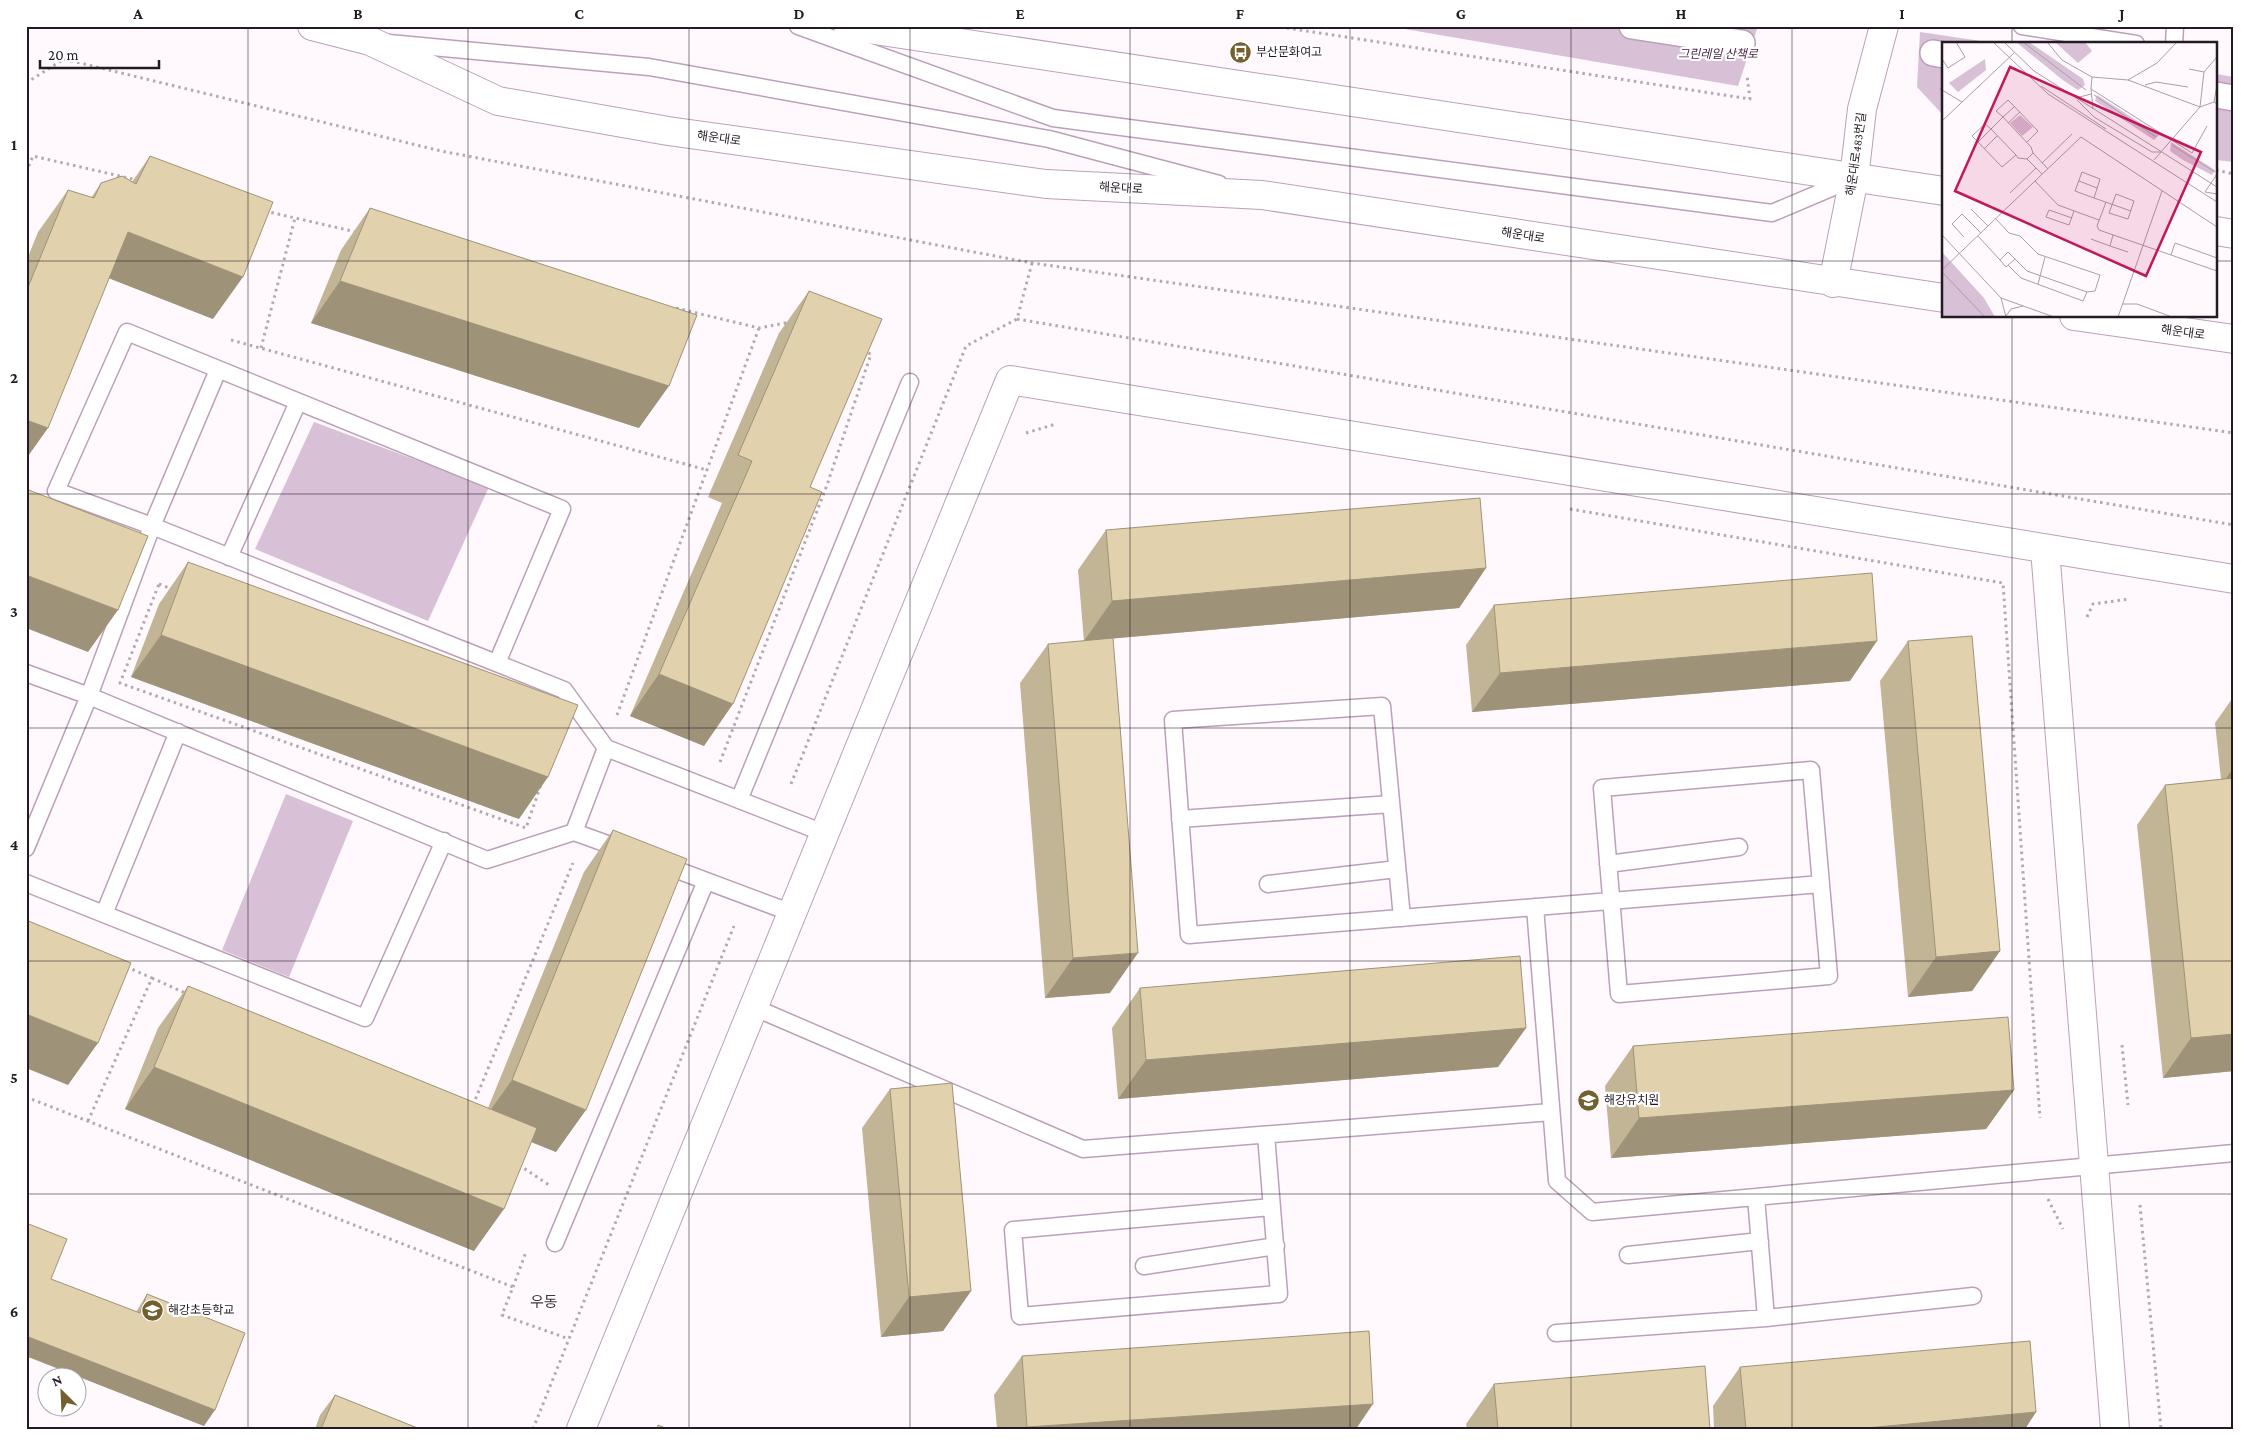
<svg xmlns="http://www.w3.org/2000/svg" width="2260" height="1455" font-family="'Crimson Pro','Noto Sans KR',serif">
	<rect width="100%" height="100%" fill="#fff9fe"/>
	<path fill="#d8c0d6" d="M 1387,26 L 1758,26 L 1738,86 Z
		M 1920,32 L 2001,44 L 1944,44 L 1944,116 L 1917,87 Z
		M 2216,74 L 2234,77 L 2234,162 L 2216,160 Z
		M 314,422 L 489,487 L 428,621 L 255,549 Z
		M 286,794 L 353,821 L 289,977 L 222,950 Z"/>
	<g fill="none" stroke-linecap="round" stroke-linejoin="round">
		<defs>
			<path id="service" d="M 798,26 L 1053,118 L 1772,213 L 1850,180
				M 2022,26 L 2136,44
				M 389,43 L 649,67 L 1049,139 L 1219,184
				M 2174,44 L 2175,26
				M 218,370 L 152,526 L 564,690 L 606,748
				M 229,557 L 298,402
				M 26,673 L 89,696 L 152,526 L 56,491 L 127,332 L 562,509 L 497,663
				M 1811,770 L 1829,976 L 1619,994 L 1602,788 Z
				M 739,800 L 910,382
				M 1180,819 L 1391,804
				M 26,848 L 89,696 L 487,860 L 574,832
				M 624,850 L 574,832 L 606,748 L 824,833
				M 661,864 L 792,913
				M 1608,864 L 1739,847
				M 26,883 L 365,1018 L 444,841
				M 1268,884 L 1397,869
				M 1535,907 L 1557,1181 L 1592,1212 L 2234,1153
				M 104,914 L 178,732
				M 1402,918 L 1382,706 L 1173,720 L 1189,935 L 1821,884
				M 753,1007 L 1083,1149 L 1551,1112
				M 1266,1135 L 1279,1294 L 1020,1316 L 1013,1230 L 1272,1207
				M 1756,1197 L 1766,1318 L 1973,1296
				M 555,1243 L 706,881
				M 1628,1255 L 1760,1241
				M 1144,1266 L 1276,1246
				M 1556,1333 L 1766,1318"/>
			<path id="pedestrian" d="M 1632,26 L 1742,43
				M 1933,53 L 1944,55
				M 2216,95 L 2234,98"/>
			<path id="minor" d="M 1833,283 L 1854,178 L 1862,109 L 1884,26"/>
			<path id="tertiary" d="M 2045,549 L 2115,1429
				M 581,1429 L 1010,380 L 2234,579"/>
			<path id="secondary" d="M 312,26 L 370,41 L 498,101 L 668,131 L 1046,184 L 1262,195 L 1944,298
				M 848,26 L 1944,191
				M 2216,231 L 2234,234
				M 2074,316 L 2234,339"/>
		</defs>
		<use href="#service" stroke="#bba0b9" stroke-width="19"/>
		<use href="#pedestrian" stroke="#bba0b9" stroke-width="28"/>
		<use href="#minor" stroke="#bba0b9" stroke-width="30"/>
		<use href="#tertiary" stroke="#bba0b9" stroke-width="30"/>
		<use href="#secondary" stroke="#bba0b9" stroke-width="30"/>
		<path stroke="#b1aab0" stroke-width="3" stroke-dasharray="2.5 4" stroke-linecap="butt" d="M 1274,26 L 1750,99 L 1747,76
			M 26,83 L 64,59 L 441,151 L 1032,263 L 2234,433
			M 1941,88 L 1944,97
			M 2216,170 L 2234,174
			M 26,172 L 33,156 L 137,180
			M 265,211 L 356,232
			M 676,308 L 759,328 L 785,323 L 789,324
			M 1017,319 L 2234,525
			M 231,340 L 707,470
			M 261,348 L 295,218
			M 1026,433 L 1056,424
			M 1570,509 L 2003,583 L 2040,1118
			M 159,584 L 556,741 L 526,828 L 120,683 Z
			M 2087,617 L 2093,604 L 2129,599
			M 617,715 L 759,328
			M 720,762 L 827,485 L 871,354 L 865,352
			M 791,784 L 966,346 L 1017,319 L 1032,263
			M 152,978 L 185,993
			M 2122,1045 L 2128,1105
			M 26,1097 L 513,1287 L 502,1315 L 569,1339
			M 473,1105 L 573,863
			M 88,1121 L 152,978 L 127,967
			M 519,1165 L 549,1185
			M 2048,1199 L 2063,1229
			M 2140,1205 L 2161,1429
			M 513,1287 L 526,1252
			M 533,1429 L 734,926"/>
		<use href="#service" stroke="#fff" stroke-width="16"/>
		<use href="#pedestrian" stroke="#fff" stroke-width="25"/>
		<use href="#minor" stroke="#fff" stroke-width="28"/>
		<use href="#tertiary" stroke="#fff" stroke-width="28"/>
		<use href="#secondary" stroke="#fff" stroke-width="28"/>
	</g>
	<path fill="#c2b595" d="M 150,156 L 213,319 L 109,278 L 26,459 L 26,262 L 38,232 L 68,190 L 91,198 L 101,183 L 132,182 Z
		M 370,208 L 639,428 L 311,323 L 341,250 Z
		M 809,291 L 810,487 L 704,746 L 630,716 L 722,503 L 708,497 L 779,333 Z
		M 1106,530 L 1486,568 L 1459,608 L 1084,641 L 1078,570 Z
		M 188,562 L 519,819 L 131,677 L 159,604 Z
		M 1494,605 L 1850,681 L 1472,712 L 1466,645 Z
		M 1908,641 L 2000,951 L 1972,991 L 1908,997 L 1880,681 Z
		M 1048,644 L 1110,993 L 1045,998 L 1020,683 Z
		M 2234,696 L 2234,1071 L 2163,1078 L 2137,825 L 2165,785 L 2221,779 L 2215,723 Z
		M 613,830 L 556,1152 L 531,1142 L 474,1251 L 125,1109 L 158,1028 L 188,986 L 488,1108 L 584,872 Z
		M 1140,988 L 1526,1028 L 1498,1067 L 1118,1099 L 1112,1028 Z
		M 1633,1046 L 2014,1090 L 1986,1129 L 1611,1158 L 1605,1086 Z
		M 890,1089 L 971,1291 L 943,1331 L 881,1337 L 862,1128 Z
		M 26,1223 L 51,1279 L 136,1312 L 147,1294 L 204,1426 L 26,1356 Z
		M 1022,1356 L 1356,1429 L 997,1429 L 994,1395 Z
		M 1740,1367 L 2036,1412 L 2025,1429 L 1714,1429 L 1713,1406 Z
		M 1494,1384 L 1710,1429 L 1467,1429 L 1466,1424 Z
		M 335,1395 L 420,1429 L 315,1429 L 320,1415 Z"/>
	<path fill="#9e9379" d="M 128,232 L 243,277 L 213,319 L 98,274 Z
		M 340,281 L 669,386 L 639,428 L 311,323 Z
		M 26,420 L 48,428 L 26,459 Z
		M 1486,568 L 1459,608 L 1084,641 L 1112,601 Z
		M 26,575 L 118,610 L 88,652 L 26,628 Z
		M 161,635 L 548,777 L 519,819 L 131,677 Z
		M 1877,641 L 1850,681 L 1472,712 L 1500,673 Z
		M 659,674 L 733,704 L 704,746 L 630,716 Z
		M 2234,767 L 2234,783 L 2222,784 Z
		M 2000,951 L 1972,991 L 1908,997 L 1936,957 Z
		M 1138,953 L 1110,993 L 1045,998 L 1073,958 Z
		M 26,1014 L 98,1043 L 68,1085 L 26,1068 Z
		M 1526,1028 L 1498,1067 L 1118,1099 L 1146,1060 Z
		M 2234,1034 L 2234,1071 L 2163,1078 L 2191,1038 Z
		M 154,1067 L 504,1209 L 474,1251 L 125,1109 Z
		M 512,1080 L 586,1110 L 556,1152 L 482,1122 Z
		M 2014,1090 L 1986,1129 L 1611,1158 L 1639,1118 Z
		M 971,1291 L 943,1331 L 881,1337 L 909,1297 Z
		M 26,1336 L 215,1410 L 204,1426 L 26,1356 Z
		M 1373,1404 L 1356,1429 L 1026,1429 L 1027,1427 Z
		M 2036,1412 L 2025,1429 L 1856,1429 Z"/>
	<path fill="#e1d2ad" stroke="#9e9379" d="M 150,156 L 273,202 L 243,277 L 128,232 L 48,428 L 26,420 L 26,292 L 68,190 L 94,198 L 101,183 L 122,176 L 136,184 Z
		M 370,208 L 697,315 L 669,386 L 340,281 Z
		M 809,291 L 882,319 L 810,487 L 822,492 L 733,704 L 659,674 L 752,461 L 738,455 Z
		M 26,489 L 148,536 L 118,610 L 26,575 Z
		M 1480,498 L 1486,568 L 1112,601 L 1106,530 Z
		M 188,562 L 578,705 L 548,777 L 161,635 Z
		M 1872,573 L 1877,641 L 1500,673 L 1494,605 Z
		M 1972,636 L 2000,951 L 1936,957 L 1908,641 Z
		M 1113,638 L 1138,953 L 1073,958 L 1048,644 Z
		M 2234,778 L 2234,1034 L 2191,1038 L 2165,785 Z
		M 613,830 L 687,859 L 586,1110 L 512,1080 Z
		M 26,920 L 131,963 L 98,1043 L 26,1014 Z
		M 1520,956 L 1526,1028 L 1146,1060 L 1140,988 Z
		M 188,986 L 537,1128 L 504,1209 L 154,1067 Z
		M 2008,1017 L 2014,1090 L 1639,1118 L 1633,1046 Z
		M 952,1083 L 971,1291 L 909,1297 L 890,1089 Z
		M 26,1223 L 67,1239 L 51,1279 L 140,1313 L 147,1294 L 245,1333 L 215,1410 L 26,1336 Z
		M 1369,1331 L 1373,1404 L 1027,1427 L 1022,1356 Z
		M 2030,1341 L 2036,1412 L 1856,1429 L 1746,1429 L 1740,1367 Z
		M 1705,1366 L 1710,1429 L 1498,1429 L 1494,1384 Z
		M 335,1395 L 420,1429 L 321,1429 Z
		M 26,1422 L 29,1423 L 26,1428 Z
		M 658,1425 L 668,1429 L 657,1429 Z"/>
	<path fill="none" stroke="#241a24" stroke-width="1" stroke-opacity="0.55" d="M 248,26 L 248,1429M 468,26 L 468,1429M 689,26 L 689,1429M 910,26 L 910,1429M 1130,26 L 1130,1429M 1350,26 L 1350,1429M 1571,26 L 1571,1429M 1792,26 L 1792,1429M 2012,26 L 2012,44M 26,261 L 1944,261M 2216,261 L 2234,261M 2012,316 L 2012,1429M 26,494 L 2234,494M 26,728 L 2234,728M 26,961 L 2234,961M 26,1194 L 2234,1194"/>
	<defs>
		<symbol id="bus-disc" viewBox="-11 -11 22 22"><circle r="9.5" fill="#72602e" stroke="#fff"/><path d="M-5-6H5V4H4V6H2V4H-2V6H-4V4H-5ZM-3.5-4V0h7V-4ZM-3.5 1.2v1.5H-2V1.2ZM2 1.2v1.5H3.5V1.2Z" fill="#fff"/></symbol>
		<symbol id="school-disc" viewBox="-11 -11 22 22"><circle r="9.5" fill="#72602e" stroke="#fff"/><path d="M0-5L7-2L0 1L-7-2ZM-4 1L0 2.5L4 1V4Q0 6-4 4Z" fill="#fff"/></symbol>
	</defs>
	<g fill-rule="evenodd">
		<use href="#bus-disc" x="1228" y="40" width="25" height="25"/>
		<use href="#school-disc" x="1576" y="1088" width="25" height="25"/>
		<use href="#school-disc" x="140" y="1298" width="25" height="25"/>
	</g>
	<g text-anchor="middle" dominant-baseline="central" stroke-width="4.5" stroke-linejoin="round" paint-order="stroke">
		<g font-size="12" fill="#241a24" stroke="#fff" text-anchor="start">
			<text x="1256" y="52">부산문화여고</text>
			<text x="1604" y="1100">해강유치원</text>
			<text x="168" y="1310">해강초등학교</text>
		</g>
		<g font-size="12" font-style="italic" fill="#492248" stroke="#fff">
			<text x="1718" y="54">그린레일 산책로</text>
		</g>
		<g font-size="12" fill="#241a24" stroke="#fff">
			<text transform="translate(719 138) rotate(8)">해운대로</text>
			<text transform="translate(1856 154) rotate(-82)">해운대로483번길</text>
			<text transform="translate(1121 188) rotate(3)">해운대로</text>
			<text transform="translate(1523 235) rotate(9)">해운대로</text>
			<text transform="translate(2183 332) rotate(8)">해운대로</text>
		</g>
		<g font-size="15" fill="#473146" stroke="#fff">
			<text x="544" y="1302">우동</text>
		</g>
	</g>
	<g transform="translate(1942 42)">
		<rect width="275" height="275" fill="#fff9fe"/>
		<path d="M 74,0 L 87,0 L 141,37 L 143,43 L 136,48 L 122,39 ZM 113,0 L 143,0 L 150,9 L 136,21 ZM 43,17 L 44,28 L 16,50 L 7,41 ZM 155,53 L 217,93 L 212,98 L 153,59 ZM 78,73 L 91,85 L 80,94 L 68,81 ZM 229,100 L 273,128 L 270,133 L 241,118 L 228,109 ZM 0,210 L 42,256 L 53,275 L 0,275 Z" fill="#d8c0d6"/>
		<path fill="none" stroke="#a7a0a7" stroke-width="1" d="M 51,0 L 106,52 L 275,160M 62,0 L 92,29 L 275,145M 81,0 L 144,48M 105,0 L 120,18 L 150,35 L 186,38 L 258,65 L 272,60 L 275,62M 0,17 L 6,26 L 23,15 L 14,0M 247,27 L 262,30M 150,35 L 149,47 L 250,111 L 265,84M 186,38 L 215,21 L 235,0M 203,43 L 214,40 L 246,45M 99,44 L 164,87M 149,47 L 151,67M 0,48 L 20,60M 152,53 L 214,95M 134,56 L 149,52M 135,58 L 152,75 L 210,110 L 218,110M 272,60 L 275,43M 72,65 L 61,75 L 89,105 L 91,111M 0,79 L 72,11M 66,81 L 78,70M 36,100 L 30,94 L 43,82 L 49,87 L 61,75 L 54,69 L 66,58 L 96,89 L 85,100M 230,103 L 273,130M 42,107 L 55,94M 74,113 L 60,125 L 36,100 L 49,87 L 74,113 L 76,116 L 85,117M 212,118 L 258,65 L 262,30 L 275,15M 100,121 L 130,92M 100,132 L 85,117 L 91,111 L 106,127M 275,132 L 263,150 L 275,152M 93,139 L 116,163 L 157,178M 137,139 L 155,146M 68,151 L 94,126M 174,152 L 192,159 L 186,177 L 167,171 ZM 152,156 L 158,137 L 140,130 L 133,149 L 152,156 L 189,169M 164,160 L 155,184 L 157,188 L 275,229M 29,167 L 46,184M 130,176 L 107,168 L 104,175 L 127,183 L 132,169M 54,177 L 67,191 L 78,194 L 96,212 L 158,233 L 153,249 L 145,250M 0,193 L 59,256 L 112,275M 171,193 L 168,204 L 186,210M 36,194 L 58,218 L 64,225 L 73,217 L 66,210 L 58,218M 22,195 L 10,182 L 20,172 L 39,191M 149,197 L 168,204M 229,213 L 233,201 L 275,216M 66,223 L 79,236 L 141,259 L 145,250 L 85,229 L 73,217M 0,228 L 139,95 L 275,185M 0,230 L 43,275M 96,242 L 103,215M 59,256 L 64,275M 181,262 L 195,262 L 230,275M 64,274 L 69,267 L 81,264M 176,275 L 220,149"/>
		<path fill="#c2185b" fill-opacity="0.15" stroke="#c2185b" stroke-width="2.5" d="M 68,25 L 259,110 L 204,234 L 13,149 Z"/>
		<rect width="275" height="275" fill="none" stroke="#241a24" stroke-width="2.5"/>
	</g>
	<rect width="2260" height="1455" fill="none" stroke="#ffffff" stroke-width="55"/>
	<g transform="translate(62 1392) rotate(336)"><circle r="24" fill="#ffffff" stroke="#a7a3a7"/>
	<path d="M0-4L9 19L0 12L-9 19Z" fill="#72602e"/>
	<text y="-8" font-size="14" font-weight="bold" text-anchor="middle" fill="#241a24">N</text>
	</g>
	<path d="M40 60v8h119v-8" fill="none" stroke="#241a24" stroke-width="2.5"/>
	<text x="48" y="60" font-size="15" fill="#241a24" stroke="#ffffff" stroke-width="4" paint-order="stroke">20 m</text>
	<rect x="28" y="28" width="2204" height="1400" fill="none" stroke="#241a24" stroke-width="2"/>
	<g font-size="16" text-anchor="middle" font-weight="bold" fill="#241a24">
		<text x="138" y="19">A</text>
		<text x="358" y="19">B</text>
		<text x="579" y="19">C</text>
		<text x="799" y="19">D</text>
		<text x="1020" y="19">E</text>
		<text x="1240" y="19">F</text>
		<text x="1461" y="19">G</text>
		<text x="1681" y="19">H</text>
		<text x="1902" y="19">I</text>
		<text x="2122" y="19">J</text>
		<text x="14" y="150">1</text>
		<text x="14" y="383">2</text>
		<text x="14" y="617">3</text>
		<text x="14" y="850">4</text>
		<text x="14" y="1083">5</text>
		<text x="14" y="1317">6</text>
	</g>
</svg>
